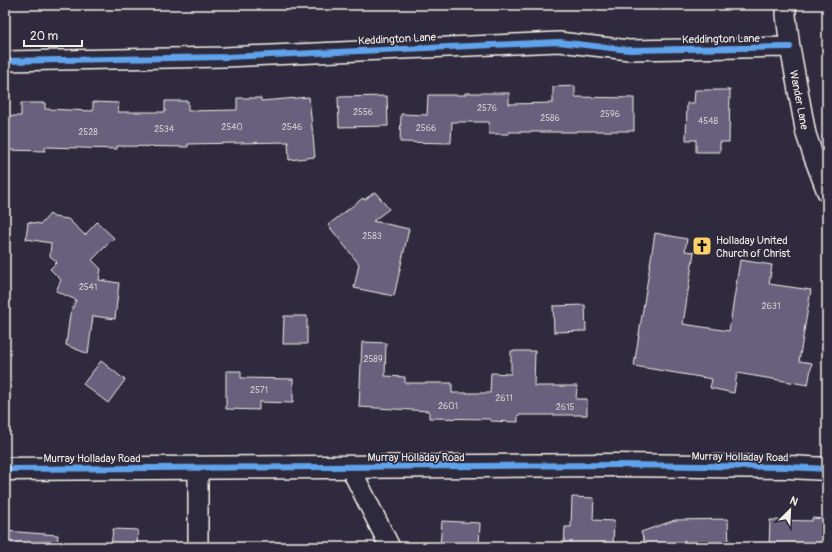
<svg xmlns="http://www.w3.org/2000/svg" width="832" height="552" font-family="Pangolin,sans-serif">
	<rect width="100%" height="100%" fill="#2f2a3d"/>
	<filter id="ink" filterUnits="userSpaceOnUse"><feTurbulence type="fractalNoise" baseFrequency=".025" numOctaves="2"/><feDisplacementMap in="SourceGraphic" scale="8" xChannelSelector="R" yChannelSelector="G"/><feConvolveMatrix kernelMatrix="1 2 1 2 8 2 1 2 1" color-interpolation-filters="sRGB"/></filter>
	<g filter="url(#ink)">
		<path fill="#67607d" stroke="#f4f1e8" d="M 575,86 L 575,97 L 634,98 L 634,131 L 576,131 L 576,132 L 509,132 L 509,134 L 489,134 L 489,122 L 452,122 L 451,143 L 400,142 L 401,114 L 427,115 L 428,95 L 465,95 L 465,93 L 509,93 L 509,104 L 553,103 L 553,87 Z
			M 695,90 L 730,90 L 729,142 L 720,142 L 720,152 L 696,152 L 696,140 L 686,140 L 687,103 L 694,103 Z
			M 387,96 L 388,126 L 339,127 L 338,97 Z
			M 309,97 L 315,157 L 289,160 L 288,142 L 188,144 L 188,147 L 117,146 L 117,149 L 45,147 L 45,151 L 5,150 L 5,116 L 21,116 L 21,103 L 45,103 L 45,109 L 93,111 L 93,102 L 119,103 L 118,112 L 165,112 L 165,101 L 188,101 L 188,111 L 237,110 L 237,98 L 261,98 L 261,101 Z
			M 375,192 L 389,209 L 373,221 L 409,229 L 394,296 L 354,288 L 359,264 L 328,225 L 363,198 L 364,200 Z
			M 50,214 L 54,217 L 68,219 L 85,235 L 97,222 L 114,238 L 92,260 L 101,269 L 99,280 L 119,283 L 115,319 L 93,316 L 88,354 L 66,345 L 70,314 L 76,300 L 56,291 L 61,280 L 50,269 L 57,262 L 50,256 L 51,243 L 26,239 L 28,222 L 41,224 Z
			M 655,233 L 687,239 L 685,251 L 694,252 L 683,324 L 729,331 L 740,260 L 772,265 L 769,284 L 811,290 L 799,361 L 812,363 L 808,385 L 737,373 L 734,393 L 710,388 L 712,379 L 634,366 Z
			M 585,305 L 586,331 L 554,332 L 553,306 Z
			M 284,316 L 307,316 L 307,344 L 283,344 Z
			M 362,342 L 386,343 L 385,376 L 405,377 L 405,383 L 452,383 L 452,393 L 490,393 L 491,373 L 511,374 L 511,351 L 535,351 L 534,386 L 577,386 L 576,399 L 587,399 L 587,415 L 518,415 L 518,422 L 490,421 L 490,419 L 429,418 L 429,411 L 359,407 Z
			M 101,361 L 125,380 L 108,403 L 83,384 Z
			M 226,371 L 241,371 L 241,378 L 293,379 L 293,403 L 259,402 L 259,410 L 226,409 Z
			M 572,497 L 594,498 L 593,520 L 614,521 L 613,547 L 564,546 L 565,527 L 571,527 Z
			M 812,518 L 827,519 L 827,547 L 769,547 L 770,520 L 812,521 Z
			M 728,519 L 729,547 L 646,547 L 641,532 L 675,520 Z
			M 442,521 L 480,523 L 479,547 L 440,547 Z
			M 113,529 L 138,530 L 137,547 L 111,547 Z
			M 5,531 L 58,535 L 57,547 L 5,547 Z"/>
		<g fill="none" stroke-linecap="round" stroke-linejoin="round">
			<defs>
				<path id="minor" d="M 786,5 L 786,15 L 790,47 L 806,134 L 813,155 L 827,192
					M 5,61 L 225,57 L 559,42 L 629,50 L 790,47
					M 350,467 L 390,547
					M 198,468 L 198,547"/>
				<path id="tertiary" d="M 5,469 L 616,465 L 789,467 L 827,469"/>
			</defs>
			<use href="#minor" stroke="#f4f1e8" stroke-width="22"/>
			<use href="#tertiary" stroke="#f4f1e8" stroke-width="25"/>
			<use href="#minor" stroke="#2f2a3d" stroke-width="19"/>
			<use href="#tertiary" stroke="#2f2a3d" stroke-width="22"/>
			<defs>
				<path id="cycleway" d="M 5,61 L 225,57 L 559,42 L 629,50 L 790,47
					M 5,469 L 616,465 L 789,467 L 827,469"/>
			</defs>
			<use href="#cycleway" stroke="#2f2a3d" stroke-width="8"/>
			<use href="#cycleway" stroke="#60a3ed" stroke-width="6"/>
		</g>
	</g>
	<defs>
		<symbol id="church-square" viewBox="-11 -11 22 22"><rect x="-9" y="-9" width="18" height="18" rx="4" fill="#ffd166" stroke="#2f2a3d"/><path d="M-1.2-6h2.4v3.5h3.3v2.4h-3.3V6h-2.4V-.1h-3.3v-2.4h3.3Z" fill="#111"/></symbol>
	</defs>
	<g fill-rule="evenodd">
		<use href="#church-square" x="691" y="235" width="22" height="22"/>
	</g>
	<g text-anchor="middle" dominant-baseline="central" stroke-width="3.5" stroke-linejoin="round" paint-order="stroke">
		<g font-size="9" fill="#d1cdcd">
			<text x="487" y="108">2576</text>
			<text x="363" y="112">2556</text>
			<text x="610" y="114">2596</text>
			<text x="550" y="118">2586</text>
			<text x="708" y="121">4548</text>
			<text x="232" y="127">2540</text>
			<text x="292" y="127">2546</text>
			<text x="426" y="128">2566</text>
			<text x="164" y="129">2534</text>
			<text x="88" y="132">2528</text>
			<text x="372" y="236">2583</text>
			<text x="88" y="287">2541</text>
			<text x="771" y="306">2631</text>
			<text x="373" y="359">2589</text>
			<text x="259" y="390">2571</text>
			<text x="504" y="398">2611</text>
			<text x="448" y="406">2601</text>
			<text x="565" y="407">2615</text>
		</g>
		<g font-size="11" fill="#f4f1e8" stroke="#2f2a3d">
			<text transform="translate(397 39) rotate(-3)">Keddington Lane</text>
			<text transform="translate(721 39) rotate(-1)">Keddington Lane</text>
			<text transform="translate(799 100) rotate(79)">Wander Lane</text>
			<text x="416" y="457">Murray Holladay Road</text>
			<text transform="translate(740 457) rotate(1)">Murray Holladay Road</text>
			<text x="92" y="458">Murray Holladay Road</text>
		</g>
		<g font-size="11" fill="#f4f1e8" stroke="#2f2a3d" text-anchor="start">
			<text x="716" y="240">Holladay United<tspan x="716" dy="13">Church of Christ</tspan></text>
		</g>
	</g>
	<rect width="832" height="552" fill="none" stroke="#2f2a3d" stroke-width="20"/>
	<rect x="10" y="10" width="812" height="532" fill="none" stroke="#f4f1e8" stroke-width="1.5" filter="url(#ink)"/>
	<g transform="translate(790 510) rotate(24)" stroke="#2f2a3d" stroke-width="3" paint-order="stroke">
	<path d="M0-3L7 15L0 10L-7 15Z" fill="#f4f1e8"/>
	<text y="-6" font-size="11" font-weight="bold" text-anchor="middle" fill="#f4f1e8">N</text>
	</g>
	<path d="M24 40v6h58v-6" fill="none" stroke="#f4f1e8" stroke-width="2"/>
	<text x="30" y="40" font-size="12" fill="#f4f1e8" stroke="#2f2a3d" stroke-width="3" paint-order="stroke">20 m</text>
</svg>
